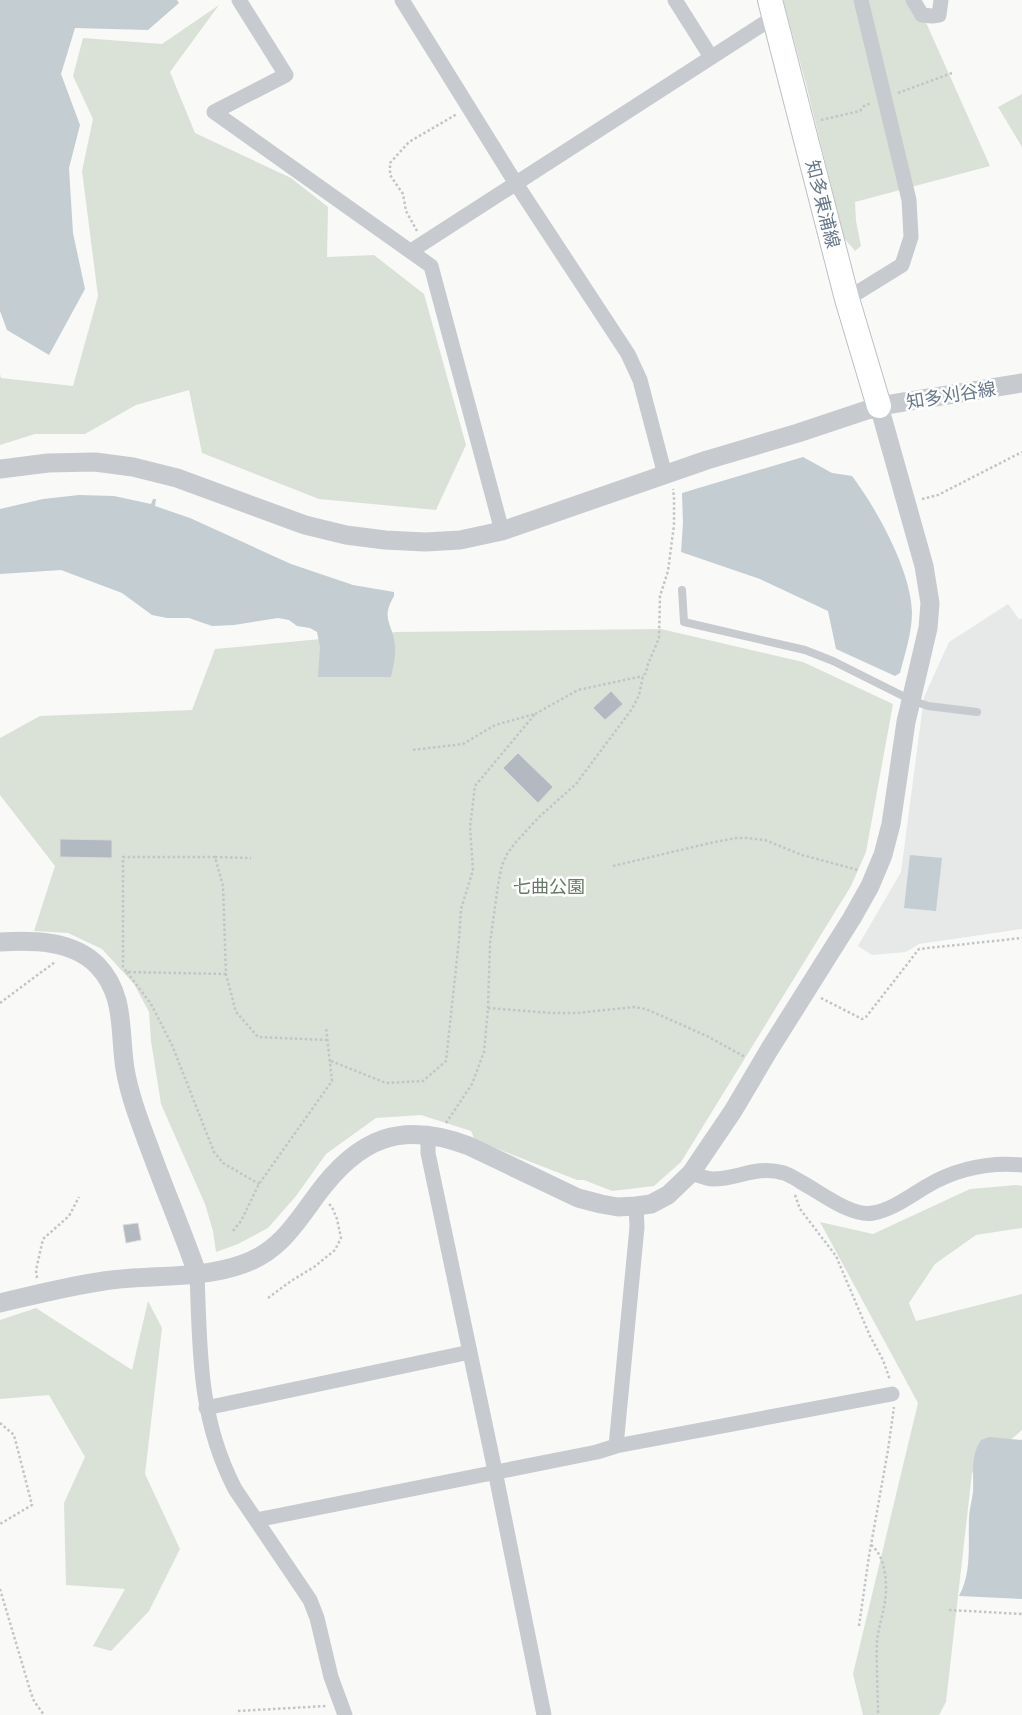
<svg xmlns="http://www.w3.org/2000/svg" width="1022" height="1715" font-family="Quicksand,'Noto Sans JP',sans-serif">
	<rect width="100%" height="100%" fill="#f9f9f7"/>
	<path fill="#e7e8e8" d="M 1008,604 L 1019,619 L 1022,619 L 1022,929 L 919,944 L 906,952 L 872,955 L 858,946 L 901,872 L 924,697 L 949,642 Z"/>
	<path fill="#dae2d7" d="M 783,0 L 916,0 L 990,166 L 855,202 L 856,221 L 861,246 L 855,251 L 844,238 L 806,84 Z
		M 219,5 L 170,72 L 195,133 L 291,178 L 328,207 L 327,257 L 374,255 L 424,294 L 466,445 L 436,510 L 319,499 L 202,453 L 189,390 L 136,405 L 85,434 L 35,434 L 0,445 L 0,374 L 1,378 L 73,386 L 98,296 L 82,171 L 93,119 L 73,76 L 83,38 L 162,44 Z
		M 1022,94 L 1022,147 L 998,107 Z
		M 661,629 L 803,662 L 893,704 L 866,852 L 851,886 L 681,1162 L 654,1186 L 612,1191 L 584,1180 L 577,1180 L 475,1140 L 471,1131 L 421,1115 L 376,1118 L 326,1154 L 296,1196 L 268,1228 L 238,1244 L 216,1252 L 213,1231 L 205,1204 L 161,1104 L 151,1041 L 149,1012 L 134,984 L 102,949 L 68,933 L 34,931 L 55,866 L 0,795 L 0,738 L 40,716 L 192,710 L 215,649 L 396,632 Z
		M 1016,1185 L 1022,1186 L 1022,1228 L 976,1235 L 935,1264 L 909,1303 L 916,1321 L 1022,1294 L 1022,1430 L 972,1473 L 946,1702 L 939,1715 L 863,1715 L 853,1674 L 918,1403 L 820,1222 L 873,1234 L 970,1189 Z
		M 148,1301 L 162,1328 L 145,1474 L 180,1549 L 149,1611 L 111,1651 L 93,1646 L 125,1589 L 66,1585 L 64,1503 L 85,1457 L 49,1395 L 0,1399 L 0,1320 L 36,1308 L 132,1370 Z"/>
	<path fill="#c3cdd2" d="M 0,0 L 177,0 L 179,3 L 148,30 L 75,28 L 61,74 L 80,125 L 69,168 L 73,233 L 85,289 L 49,355 L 7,330 L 0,311 Z
		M 803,457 L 832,473 L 852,476 C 877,509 911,571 912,612 C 912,633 905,653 900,673 L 895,676 L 836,649 L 828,611 L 760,579 L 681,552 L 683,523 L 682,493 Z
		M 79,495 L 114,496 L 151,504 L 153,499 L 156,499 L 155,506 L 190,518 L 291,564 L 353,585 L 394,592 L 394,596 C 380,620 393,623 395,646 C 396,656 393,667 391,677 L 318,677 L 320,647 L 317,632 L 310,628 L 297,626 L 289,620 L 278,618 L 234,625 L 212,626 L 189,618 L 167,618 L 152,615 L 122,593 L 61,570 L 0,574 L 0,509 L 43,499 Z
		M 910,855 L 942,858 L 936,911 L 904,908 Z
		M 989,1437 L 1022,1440 L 1022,1599 L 959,1596 C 972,1572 968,1545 969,1519 C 969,1510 972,1501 973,1492 C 974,1473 970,1457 981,1440 Z"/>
	<path fill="#b2b9c0" stroke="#dbdbd9" d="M 611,691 L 623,704 L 605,720 L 593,708 Z
		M 518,753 L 553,787 L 538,803 L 503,768 Z
		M 60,839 L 112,840 L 112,858 L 60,857 Z
		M 138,1223 L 141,1240 L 126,1243 L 123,1225 Z"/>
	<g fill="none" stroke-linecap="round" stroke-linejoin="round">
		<defs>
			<path id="primary" d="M 770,0 L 847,299 L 879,406"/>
		</defs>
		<use href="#primary" stroke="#bcc0c4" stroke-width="26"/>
		<path stroke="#c2c4c7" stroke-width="2.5" stroke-dasharray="2.5 2.5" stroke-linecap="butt" d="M 898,93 L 952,73
			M 821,120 L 860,111 L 864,106 L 871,103
			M 417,231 L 406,211 L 403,194 L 390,175 L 390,163 L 409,142 L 457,114
			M 922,499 L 938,495 L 1022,452
			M 535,714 L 578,690 L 643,676
			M 215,857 L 251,858
			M 613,866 L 710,843 L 736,838 L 747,838 L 765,840 L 802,855 L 858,870
			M 127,972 L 151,1004 L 172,1045 L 214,1152 L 223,1163 L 259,1184
			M 226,974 L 127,972 L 123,967 L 123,857 L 215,857 L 223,886 L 226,974 L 236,1012 L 258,1037 L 326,1040
			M 821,998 L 862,1019 L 866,1017 L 919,949 L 1022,938
			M 0,1003 L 55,962
			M 488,1008 L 551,1013 L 577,1013 L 634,1007 L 646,1009 L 707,1036 L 745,1057
			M 331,1061 L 386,1083 L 423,1081 L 446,1061 L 459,940 L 461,909 L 473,870 L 470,827 L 475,786 L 535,714 L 495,725 L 463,744 L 412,750
			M 446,1123 L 472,1084 L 484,1052 L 488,1008 L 490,943 L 498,885 L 502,865 L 507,854 L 515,843 L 539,817 L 576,784 L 632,709 L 639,695 L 643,676 L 646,673 L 648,664 L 659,638 L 660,596 L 668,571 L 674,525 L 674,497 L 673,489
			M 795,1195 L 800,1209 L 836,1256 L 870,1336 L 883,1360 L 890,1380
			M 233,1231 L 241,1221 L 259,1184 L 332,1081 L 326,1027
			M 37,1278 L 36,1270 L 43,1239 L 69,1216 L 79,1197
			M 268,1298 L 291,1281 L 314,1267 L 335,1250 L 341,1238 L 337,1219 L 332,1207 L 329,1204
			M 0,1423 L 14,1435 L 32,1505 L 0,1524
			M 871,1545 C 887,1557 888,1589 884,1607 C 882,1618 878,1630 877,1641 C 876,1665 878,1691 878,1715
			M 0,1589 L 30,1690 L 34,1701 L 44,1715
			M 949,1610 L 1022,1614
			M 859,1626 L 869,1556 L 888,1450 L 894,1407
			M 238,1711 L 326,1706"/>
		<path stroke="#c7cacf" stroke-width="8" d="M 682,590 L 684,622 L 805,650 L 833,661 L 911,700 L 928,706 L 977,712"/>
		<path stroke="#c7cacf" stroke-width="15" d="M 239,0 L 286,75 L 214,112 L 431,266 L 502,531
			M 402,0 L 515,182 L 628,354 L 640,380 L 665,475
			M 675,0 L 711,57
			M 913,0 L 922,15 L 932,16 L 939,15 L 941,0
			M 411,251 L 774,17
			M 847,299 L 902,265 L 911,237 L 909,200 L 861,0
			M 428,1135 L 428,1153 L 495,1471 L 544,1715
			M 691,1173 C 698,1175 706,1179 713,1179 C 739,1179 755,1165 784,1173 C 790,1175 796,1179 801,1182 C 820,1192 851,1217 873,1213 C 892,1210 910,1196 927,1186 C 956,1169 988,1162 1022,1165
			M 197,1273 C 200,1350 198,1418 235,1489 L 310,1600 L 317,1618 L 331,1677 L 345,1715
			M 206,1408 L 470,1352
			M 616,1446 L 637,1227 L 636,1206
			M 256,1520 L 597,1452 L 616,1446 L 892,1394"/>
		<path stroke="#c7cacf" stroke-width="19" d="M 0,469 L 48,463 L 95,462 L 133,467 L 177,478 L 305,525 L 346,535 L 385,540 L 425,542 L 460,540 L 502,531 L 707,460 L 798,433 L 879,406 L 1022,383
			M 0,942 C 32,940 72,940 97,965 C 126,995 119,1031 125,1069 C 130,1098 141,1125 151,1152 C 166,1193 183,1233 197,1273
			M 0,1303 C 34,1295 69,1286 104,1281 C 149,1274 199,1280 243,1264 C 278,1252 295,1225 316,1196 C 358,1138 401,1120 469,1146 L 578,1198 L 601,1204 L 618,1207 L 636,1206 L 651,1204 L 668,1195 L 691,1173 L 733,1111 L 769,1050 L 852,918 L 870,886 L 883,855 L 891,824 L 906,722 L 928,628 L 930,603 L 924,566 L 879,406"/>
		<use href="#primary" stroke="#fff" stroke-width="24"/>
	</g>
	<g text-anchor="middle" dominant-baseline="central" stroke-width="5" stroke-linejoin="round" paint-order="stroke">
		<g font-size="18" fill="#66778a" stroke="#fff">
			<text transform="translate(823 204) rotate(76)">知多東浦線</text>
			<text transform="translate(951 395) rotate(-9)">知多刈谷線</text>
		</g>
		<g font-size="18" fill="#657a62" stroke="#fff">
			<text x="549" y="886">七曲公園</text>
		</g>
	</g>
</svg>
